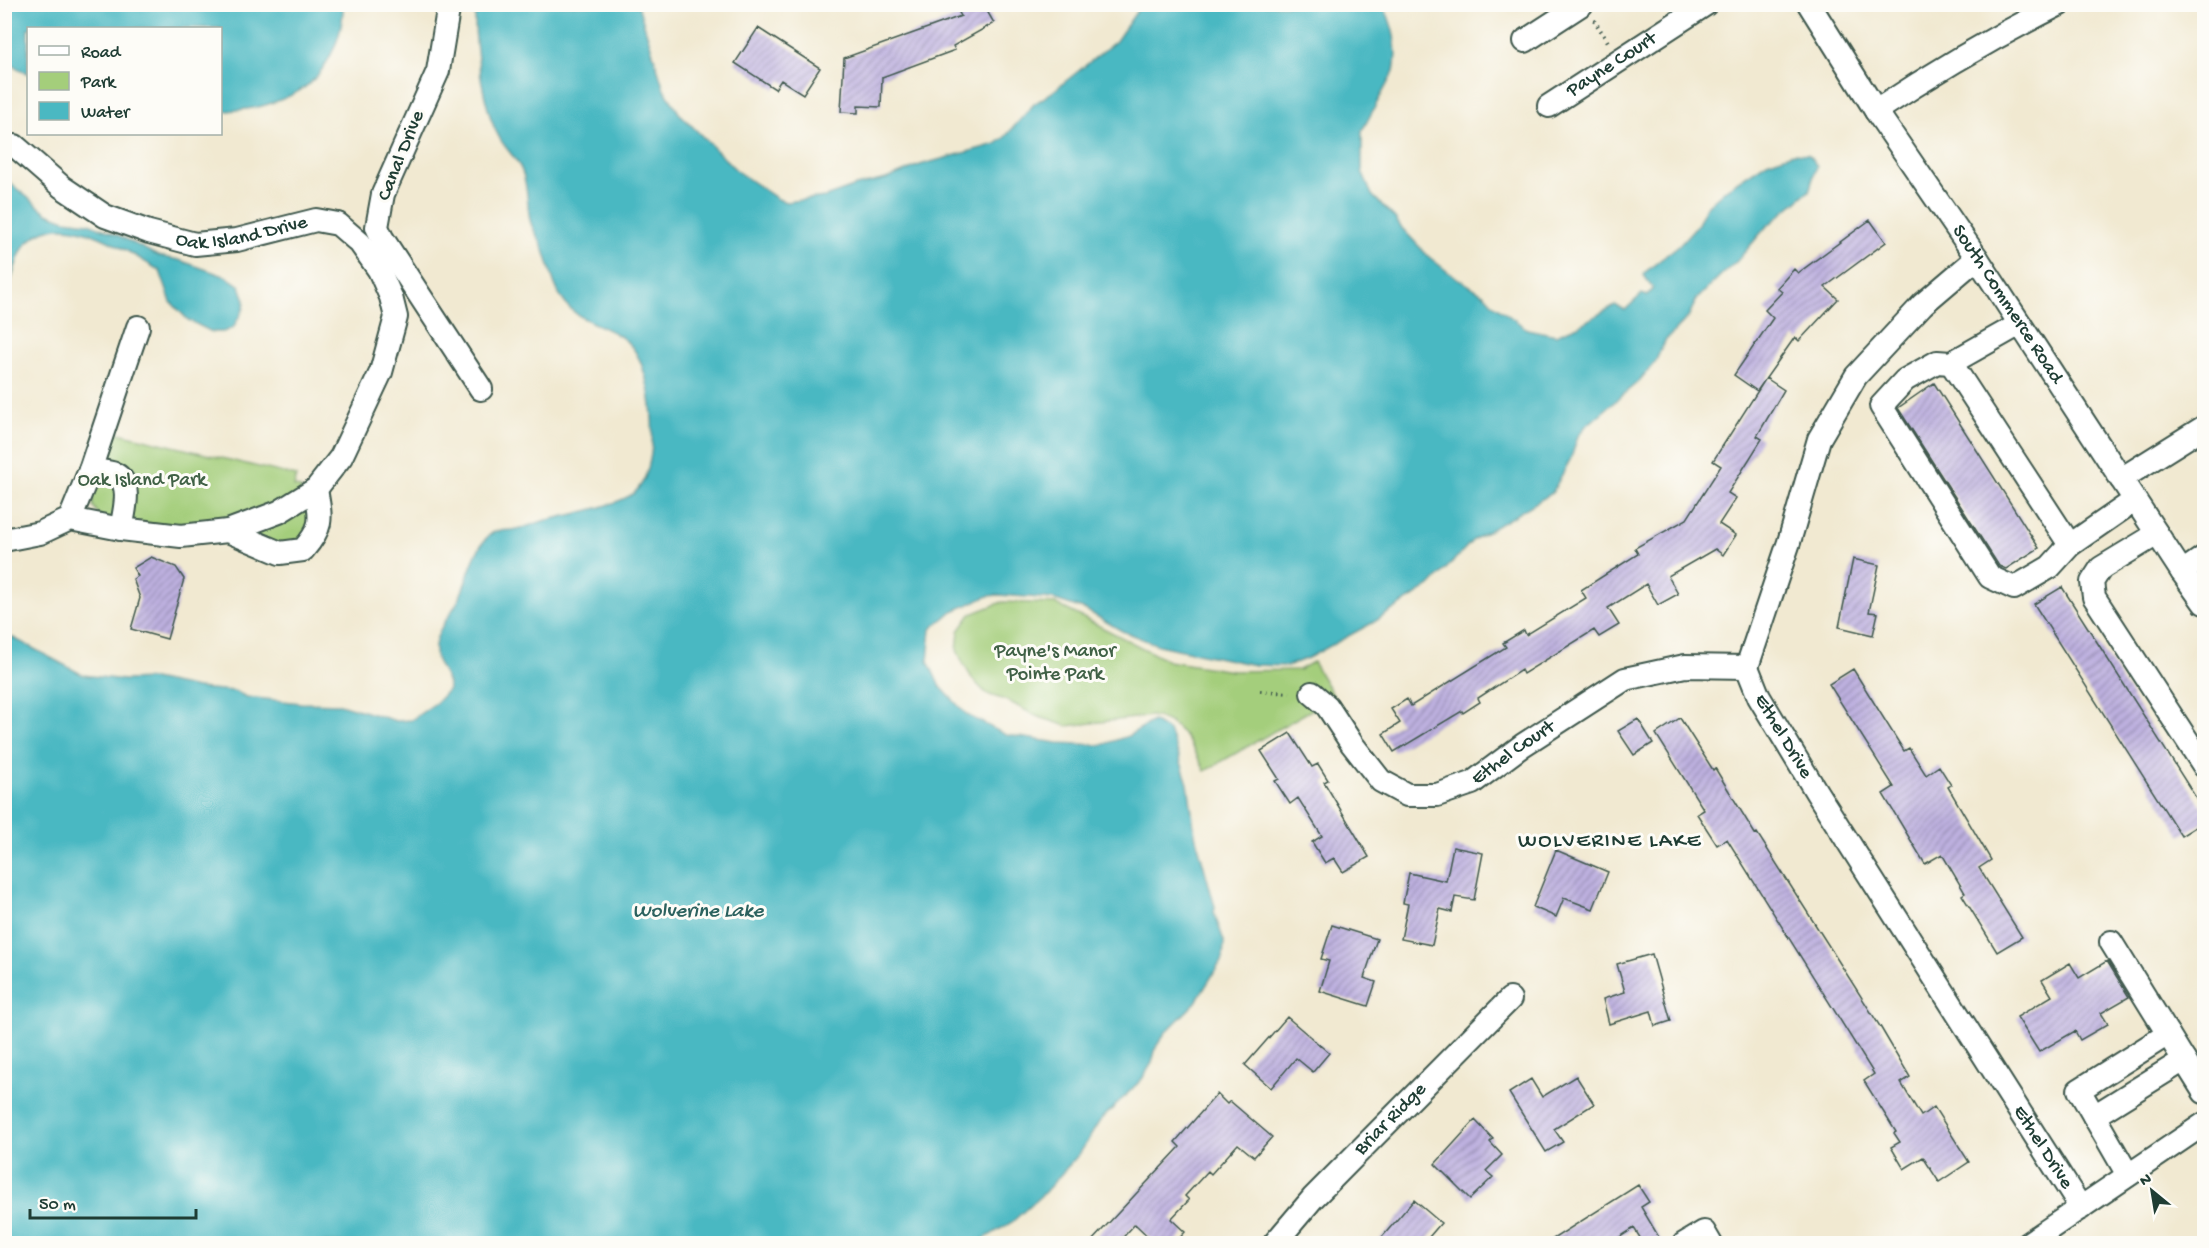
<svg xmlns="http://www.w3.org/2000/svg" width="2209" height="1248" font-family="'Gochi Hand',sans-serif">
	<defs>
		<pattern id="building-hatch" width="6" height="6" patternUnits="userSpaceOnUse" patternTransform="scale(1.5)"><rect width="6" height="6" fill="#bdb0df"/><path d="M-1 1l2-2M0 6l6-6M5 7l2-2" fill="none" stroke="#9990b6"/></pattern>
	</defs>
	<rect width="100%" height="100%" fill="#fdfcf7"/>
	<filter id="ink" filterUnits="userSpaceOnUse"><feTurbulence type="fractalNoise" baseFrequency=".0167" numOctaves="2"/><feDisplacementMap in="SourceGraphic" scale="12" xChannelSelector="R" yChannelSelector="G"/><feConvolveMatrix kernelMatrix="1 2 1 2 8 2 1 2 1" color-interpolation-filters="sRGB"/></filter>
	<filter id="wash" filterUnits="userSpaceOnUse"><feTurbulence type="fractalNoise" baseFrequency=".008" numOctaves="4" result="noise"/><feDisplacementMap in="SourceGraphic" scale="24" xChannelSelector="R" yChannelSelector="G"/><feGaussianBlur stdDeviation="1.35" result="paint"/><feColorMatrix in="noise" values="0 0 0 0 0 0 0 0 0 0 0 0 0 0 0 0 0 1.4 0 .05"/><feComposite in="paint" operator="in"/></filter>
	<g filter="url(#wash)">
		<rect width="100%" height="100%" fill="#f1e9d1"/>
		<path fill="#a4ce7b" stroke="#628658" stroke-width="1.5" d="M 115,432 L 296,476 L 294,487 L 300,488 L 313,511 L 302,539 L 288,545 L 101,518 L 93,506 L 93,495 Z
			M 1002,602 L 1056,604 L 1168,661 L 1232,671 L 1299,670 L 1313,662 L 1334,697 L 1205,771 C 1192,746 1181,720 1151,716 L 1067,726 L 1036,716 L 1008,701 L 987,694 L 973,680 L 964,665 L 957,650 L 959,631 L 971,614 Z"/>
		<path fill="#4ab8c2" stroke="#347a7b" stroke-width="1.5" d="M 5,4 L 343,4 C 344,33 330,65 309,84 C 297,95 269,105 253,108 C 242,110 231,110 221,112 L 220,28 L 28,28 L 28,74 L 5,61 Z
			M 476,5 L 638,5 L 664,89 L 679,113 L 738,172 L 778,199 L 786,202 L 825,197 L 856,186 L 886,179 L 920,165 L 996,144 L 1005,137 L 1034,104 L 1051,93 L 1116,41 L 1141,5 L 1383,5 C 1394,26 1399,47 1394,71 L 1362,131 L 1362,172 L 1372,195 L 1395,218 L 1400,226 L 1429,257 L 1452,275 L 1485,295 L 1493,304 L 1527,329 L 1556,335 L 1578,326 L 1615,305 L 1625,310 L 1642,294 L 1647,296 L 1653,288 L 1643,274 L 1679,245 L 1698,224 L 1706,207 L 1726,189 L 1767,162 L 1793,153 L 1808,154 L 1817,166 L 1809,191 L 1766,227 L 1737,261 L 1720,276 L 1697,299 L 1688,317 L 1665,341 L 1655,362 L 1639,381 L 1585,427 L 1578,436 L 1571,458 L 1552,493 L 1473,540 L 1430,586 L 1374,622 L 1308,658 L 1287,666 L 1255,665 L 1158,645 L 1122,631 L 1086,610 L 1053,599 L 1042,598 L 998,595 L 988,596 L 951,612 L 931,629 L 928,661 L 939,685 L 967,715 L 1006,735 L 1058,743 L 1102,745 L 1128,736 L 1153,721 L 1169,731 L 1178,753 L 1188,784 L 1195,834 L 1215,907 L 1214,913 L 1224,941 L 1223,958 L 1196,1002 L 1165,1033 L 1156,1047 L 1152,1063 L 1142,1079 L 1099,1122 L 1080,1153 L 1045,1192 L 1012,1222 L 977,1243 L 5,1243 L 5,636 L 10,636 L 83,675 L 124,680 L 153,679 L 197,688 L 234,691 L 247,697 L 301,703 L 340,704 L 396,721 L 411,720 L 437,702 L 449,689 C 448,673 433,664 435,646 C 437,629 450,616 458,601 C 468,582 474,543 494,532 C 499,530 506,531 512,530 C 523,528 533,525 543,521 C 564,516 624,505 637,490 C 662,464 654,374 632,347 C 614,325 583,326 565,303 C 552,286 550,264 542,245 C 538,236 532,229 530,220 C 527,205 528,186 522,171 C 517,158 505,149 499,137 C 483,109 472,36 476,5 Z
			M 5,179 L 47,213 L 65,220 L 89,223 L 118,235 L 158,256 L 179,260 L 227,277 L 240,286 L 245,300 L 244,308 L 233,328 L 223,332 L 212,332 L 188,320 L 171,302 L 160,271 C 125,250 58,201 24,247 C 14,262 12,283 5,299 Z"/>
		<g id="blocks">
			<path fill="url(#building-hatch)" d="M 954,4 L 983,4 L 994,23 L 953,46 L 955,50 L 882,77 L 881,107 L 858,106 L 858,113 L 841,112 L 844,58 L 961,16 Z
				M 758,28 L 820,68 L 803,94 L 781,80 L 775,89 L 735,63 Z
				M 1870,220 L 1886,242 L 1825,287 L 1838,299 L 1799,341 L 1795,337 L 1757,391 L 1734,375 L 1773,318 L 1765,310 L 1782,292 L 1777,288 L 1794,269 L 1798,273 Z
				M 1766,378 L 1784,390 L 1757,436 L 1762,439 L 1728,493 L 1736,498 L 1719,524 L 1736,535 L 1723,555 L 1715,549 L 1668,576 L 1678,594 L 1658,605 L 1646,584 L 1608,608 L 1619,625 L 1599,637 L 1594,630 L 1523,674 L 1521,670 L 1478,698 L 1480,702 L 1463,713 L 1462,711 L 1394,752 L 1383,734 L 1400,723 L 1391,709 L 1407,699 L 1411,706 L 1506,647 L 1503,643 L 1524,630 L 1526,635 L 1586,598 L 1581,590 L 1638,554 L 1635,548 L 1687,519 L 1721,466 L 1713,461 Z
				M 1934,383 L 2039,548 L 2006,569 L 1999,566 L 1898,408 Z
				M 151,557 L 176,567 L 184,579 L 167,639 L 131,629 L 140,598 L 133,579 L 138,576 L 133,568 Z
				M 1853,559 L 1879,565 L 1869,612 L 1878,613 L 1873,635 L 1839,627 Z
				M 2062,587 L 2205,812 L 2205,821 L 2181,836 L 2034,604 Z
				M 1853,669 L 1904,751 L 1909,748 L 1926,775 L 1939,766 L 1951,785 L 1948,787 L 1991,860 L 1979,868 L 2022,937 L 1997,952 L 1962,895 L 1965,893 L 1942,854 L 1925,864 L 1883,794 L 1894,787 L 1829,684 Z
				M 1680,718 L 1713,770 L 1715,768 L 1755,834 L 1757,833 L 1881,1028 L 1910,1077 L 1901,1083 L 1921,1116 L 1934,1107 L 1969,1162 L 1939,1182 L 1923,1157 L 1904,1169 L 1891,1147 L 1900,1142 L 1894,1133 L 1896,1132 L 1864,1081 L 1874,1074 L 1727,839 L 1717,845 L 1697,814 L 1704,810 L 1656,734 Z
				M 1638,719 L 1653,743 L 1634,755 L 1618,731 Z
				M 1290,733 L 1312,767 L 1318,764 L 1328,780 L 1324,782 L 1369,857 L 1343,872 L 1334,858 L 1325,863 L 1312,842 L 1322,836 L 1298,798 L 1290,804 L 1275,781 L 1279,779 L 1261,751 Z
				M 1453,847 L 1483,853 L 1474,900 L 1455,897 L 1452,912 L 1440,909 L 1432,945 L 1401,939 L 1408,904 L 1403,903 L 1409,873 L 1446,881 Z
				M 1556,850 L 1608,872 L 1593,909 L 1564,898 L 1556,917 L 1533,907 Z
				M 1332,925 L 1377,939 L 1364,978 L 1376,982 L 1368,1006 L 1320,991 L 1329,961 L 1321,959 Z
				M 1652,954 L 1671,1021 L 1655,1026 L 1651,1011 L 1609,1024 L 1603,999 L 1625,992 L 1617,964 Z
				M 2107,961 L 2129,997 L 2101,1013 L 2108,1024 L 2080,1040 L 2075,1031 L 2039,1052 L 2017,1017 L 2052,996 L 2042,980 L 2070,963 L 2079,978 Z
				M 1287,1017 L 1329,1053 L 1313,1072 L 1296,1058 L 1271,1088 L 1245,1065 Z
				M 1576,1076 L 1594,1104 L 1554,1129 L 1563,1142 L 1546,1152 L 1509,1093 L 1531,1079 L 1542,1097 Z
				M 1217,1094 L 1227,1104 L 1230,1101 L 1272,1137 L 1254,1157 L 1238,1144 L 1211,1174 L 1208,1171 L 1185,1196 L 1189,1200 L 1171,1219 L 1185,1232 L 1174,1244 L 1156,1244 L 1135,1224 L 1117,1244 L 1089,1244 L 1180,1147 L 1175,1142 Z
				M 1475,1120 L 1493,1139 L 1490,1142 L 1502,1155 L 1486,1171 L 1493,1177 L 1470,1199 L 1435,1164 Z
				M 1638,1185 L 1649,1202 L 1641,1207 L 1663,1244 L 1644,1244 L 1634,1228 L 1609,1244 L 1545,1244 Z
				M 1414,1200 L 1441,1223 L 1423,1244 L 1376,1244 Z"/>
		</g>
	</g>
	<g filter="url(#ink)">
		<use href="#blocks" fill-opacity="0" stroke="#3e574c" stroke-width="1.5"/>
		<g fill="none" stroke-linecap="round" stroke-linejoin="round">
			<defs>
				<g id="minor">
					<path d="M 449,4 L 438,71 L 383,194 L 377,227 L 382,238 L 481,389"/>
					<path id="s1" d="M 1809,4 L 1876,111 L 1977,258 L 2182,572 L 2204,603"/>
					<path d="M 1525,41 L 1582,4"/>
					<path id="s2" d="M 1549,106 L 1706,4"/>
					<path d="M 1876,111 C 1936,71 1996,36 2060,4"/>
					<path id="s3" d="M 15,146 L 62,187 L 105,216 L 149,232 L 195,244 L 237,240 L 316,220 L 338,224 L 360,243 L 379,270 L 391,297 L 396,317 L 381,372 L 341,457 L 316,489 L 279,512 L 228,531 L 181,536 L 121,529 L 70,519"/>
					<path id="s4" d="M 1977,258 L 1923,304 L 1856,376 L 1819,439 L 1789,542 L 1747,667 L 1759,697 L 1817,793 L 2081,1208"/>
					<path d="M 2020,324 L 1951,363 L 1937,362 L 1905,380 L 1881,406 L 1990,577 L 2014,588 L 2050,567 L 2070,545 L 2135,500"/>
					<path d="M 1951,363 L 2070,545"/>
					<path d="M 90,470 C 98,471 108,471 115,474 C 133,483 124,512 121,529"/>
					<path d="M 2121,479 L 2204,427"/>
					<path d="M 228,531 L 280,553 L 303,550 C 324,526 321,519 316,489"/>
					<path d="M 2157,534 L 2101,568 L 2092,582 L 2094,597 L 2204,766"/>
					<path d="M 4,540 L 40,533 L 70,519 L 90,470 L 138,327"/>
					<path d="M 2182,572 L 2204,557"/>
					<path id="s5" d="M 1312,693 L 1327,706 L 1352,744 L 1381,781 L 1407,795 L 1437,795 L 1472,783 L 1523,745 L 1625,679 L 1685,666 L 1747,667"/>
					<path d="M 2111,942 L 2168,1034"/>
					<path d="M 2094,1116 L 2079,1090 L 2168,1034 L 2184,1060"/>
					<path d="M 2128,1175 L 2094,1116 L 2184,1060 L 2204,1092"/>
					<path id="s6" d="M 1274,1244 L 1313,1198 L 1510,999"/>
					<path d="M 1684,1244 L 1704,1232 L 1711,1244"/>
					<path d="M 2027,1244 L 2204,1124"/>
				</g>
			</defs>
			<use href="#minor" stroke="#3e574c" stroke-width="26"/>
			<path stroke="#3e574c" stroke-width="4" stroke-dasharray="1.5 4.5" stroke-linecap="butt" d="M 1594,20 L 1608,42
				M 1260,691 L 1290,693"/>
			<use href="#minor" stroke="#fff" stroke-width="22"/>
		</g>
	</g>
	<g text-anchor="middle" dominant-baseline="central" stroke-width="6" stroke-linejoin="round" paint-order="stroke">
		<g font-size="20" fill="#1f3d34" stroke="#fdfcf7">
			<text stroke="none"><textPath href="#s2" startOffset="75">Payne Court</textPath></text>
			<text transform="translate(402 156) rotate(-68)">Canal Drive</text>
			<text stroke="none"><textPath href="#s3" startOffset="256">Oak Island Drive</textPath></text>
			<text stroke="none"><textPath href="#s1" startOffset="360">South Commerce Road</textPath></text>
			<text stroke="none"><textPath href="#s4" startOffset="560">Ethel Drive</textPath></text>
			<text stroke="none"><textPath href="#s5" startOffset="260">Ethel Court</textPath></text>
			<text stroke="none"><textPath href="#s6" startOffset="171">Briar Ridge</textPath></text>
			<text stroke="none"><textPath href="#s4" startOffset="1046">Ethel Drive</textPath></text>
		</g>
		<g font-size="20" fill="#406146" stroke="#fdfcf7">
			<text x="142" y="481">Oak Island Park</text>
			<text x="1055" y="652">Payne's Manor<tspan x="1055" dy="23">Pointe Park</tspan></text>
		</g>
		<g font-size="21" font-style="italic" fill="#2c625f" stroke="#fdfcf7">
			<text x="698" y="912">Wolverine Lake</text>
		</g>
		<g font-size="22" letter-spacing="1.5" fill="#1f3d34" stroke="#fdfcf7">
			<text x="1610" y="842">WOLVERINE LAKE</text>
		</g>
	</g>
	<rect width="2209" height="1248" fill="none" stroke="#fdfcf7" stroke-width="24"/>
	<rect x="27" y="27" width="195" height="108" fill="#fdfcf7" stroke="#a4b0a9" stroke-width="1.5"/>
	<rect x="39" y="46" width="30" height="9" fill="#ffffff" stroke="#a4b0a9" stroke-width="1.5"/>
	<text x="81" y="57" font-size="18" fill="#1f3d34">Road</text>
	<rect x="39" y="72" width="30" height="18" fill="#a4ce7b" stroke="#a4b0a9" stroke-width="1.5"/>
	<text x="81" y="87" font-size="18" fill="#1f3d34">Park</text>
	<rect x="39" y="102" width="30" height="18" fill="#4ab8c2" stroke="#a4b0a9" stroke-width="1.5"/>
	<text x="81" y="117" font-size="18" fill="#1f3d34">Water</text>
	<g transform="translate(2152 1191) rotate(330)" stroke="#fdfcf7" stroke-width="4.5" paint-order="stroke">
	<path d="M0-4.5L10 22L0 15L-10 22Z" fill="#1f3d34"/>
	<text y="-9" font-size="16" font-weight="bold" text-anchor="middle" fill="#1f3d34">N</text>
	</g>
	<path d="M30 1209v9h166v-9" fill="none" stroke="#1f3d34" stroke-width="3"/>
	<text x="39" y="1209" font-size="18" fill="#1f3d34" stroke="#fdfcf7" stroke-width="4.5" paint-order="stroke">50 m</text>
</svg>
